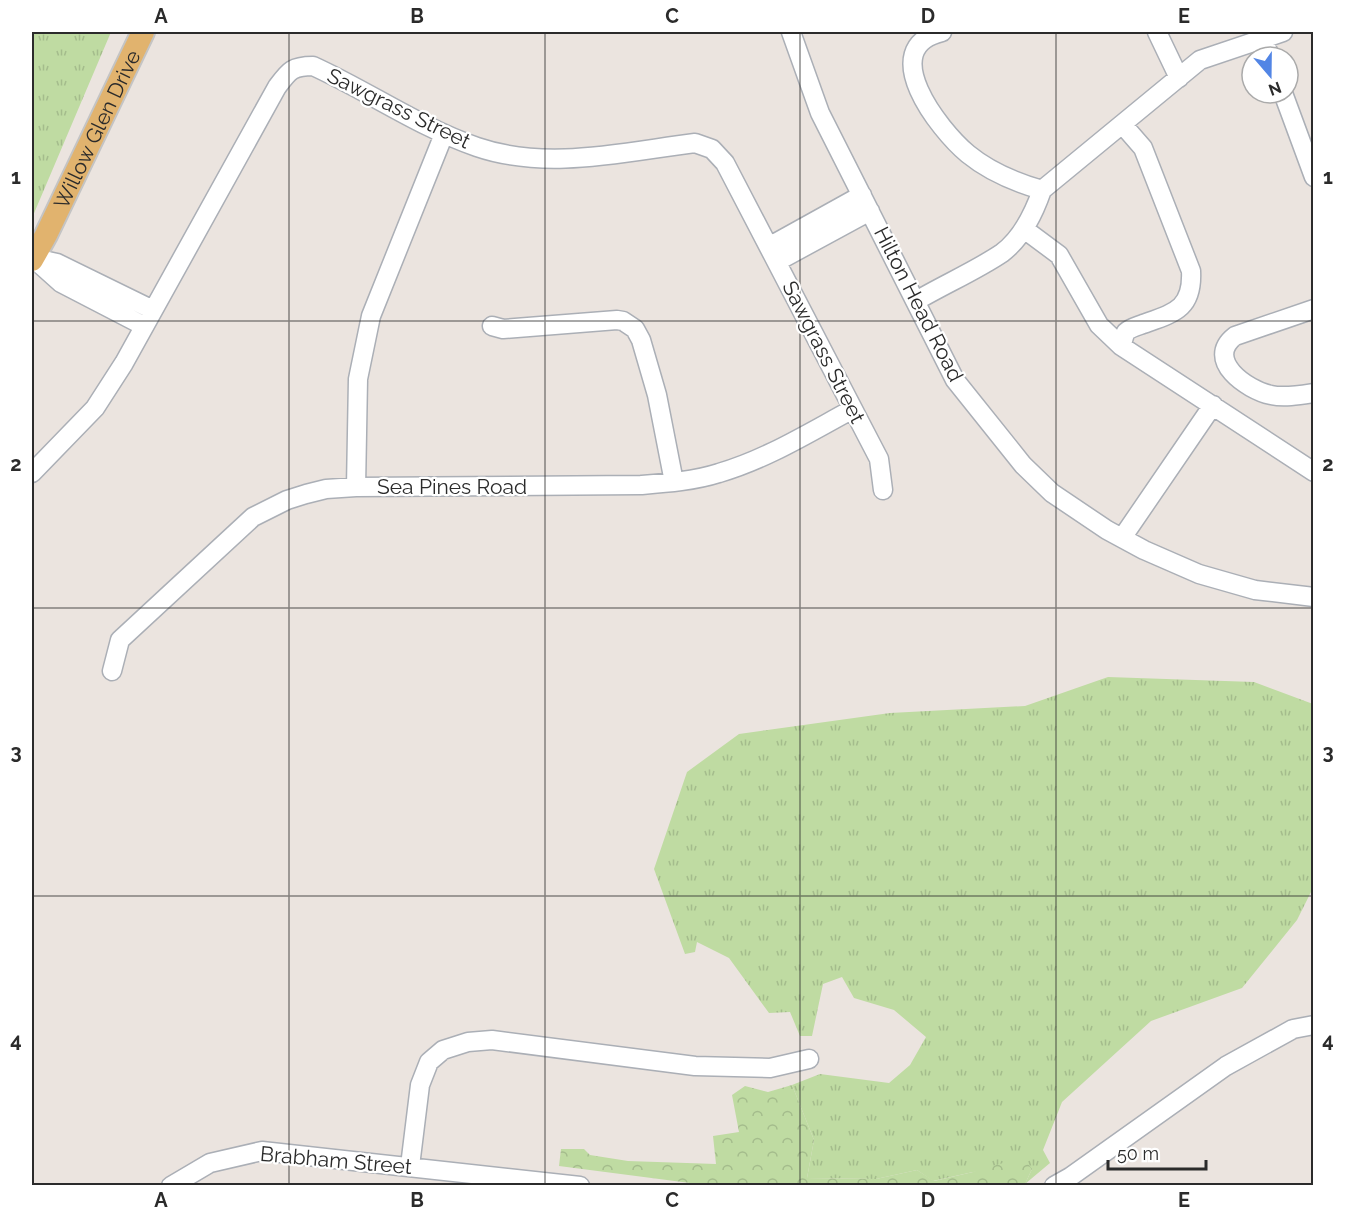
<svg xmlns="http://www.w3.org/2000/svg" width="1345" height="1217" font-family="Raleway,sans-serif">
	<defs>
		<pattern id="grass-tufts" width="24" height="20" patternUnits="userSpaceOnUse" patternTransform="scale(1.5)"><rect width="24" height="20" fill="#bfdba2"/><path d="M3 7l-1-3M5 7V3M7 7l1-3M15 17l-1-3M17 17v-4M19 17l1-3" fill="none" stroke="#a4bc8c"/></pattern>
		<pattern id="forest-crowns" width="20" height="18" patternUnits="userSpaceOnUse" patternTransform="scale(1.5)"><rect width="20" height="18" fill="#bfdba2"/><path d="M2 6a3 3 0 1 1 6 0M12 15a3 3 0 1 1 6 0" fill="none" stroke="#a4bc8c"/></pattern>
	</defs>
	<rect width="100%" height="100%" fill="#ebe4df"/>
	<path fill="url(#grass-tufts)" d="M 32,32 L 111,32 L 32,218 Z
		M 1108,677 L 1254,682 L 1313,704 L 1313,888 L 1297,920 L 1242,988 L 1151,1021 L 1062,1102 L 1043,1150 L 1050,1163 L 1025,1184 L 1032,1169 L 973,1172 L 933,1181 L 917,1170 L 876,1179 L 807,1178 L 814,1140 L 792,1085 L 820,1074 L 889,1083 L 910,1065 L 926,1037 L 894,1010 L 854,998 L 842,977 L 823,984 L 812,1036 L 800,1036 L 790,1012 L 769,1013 L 729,958 L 697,942 L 695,952 L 685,954 L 654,869 L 687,772 L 739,734 L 890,713 L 1025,706 Z"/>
	<path fill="url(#forest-crowns)" d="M 745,1086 L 768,1092 L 792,1085 L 814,1140 L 807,1178 L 876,1179 L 917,1170 L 934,1181 L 973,1172 L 1023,1157 L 1032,1169 L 1025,1184 L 1018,1186 L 713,1186 L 559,1166 L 561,1149 L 584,1149 L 590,1155 L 628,1161 L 716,1164 L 713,1136 L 739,1132 L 732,1095 Z"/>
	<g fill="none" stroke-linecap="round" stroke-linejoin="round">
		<defs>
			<path id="minor" d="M 791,32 L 820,113 L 955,380 L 1023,465 L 1052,493 L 1107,530 L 1144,550 L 1199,574 L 1255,590 L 1314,597
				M 942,32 C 875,48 939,130 968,154 C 990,172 1014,182 1042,190
				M 1157,32 L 1179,78
				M 1263,38 L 1270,57
				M 1283,93 L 1314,177
				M 1042,190 L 1200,60 L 1283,32
				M 1024,229 L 1059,255 L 1099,325 L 1121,346 L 1314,472
				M 770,246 L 862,195
				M 32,257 L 61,283 L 144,326
				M 34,258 L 57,263 L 153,310
				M 778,261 L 870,211
				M 916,301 C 943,285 977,270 1002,253 C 1022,238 1034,213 1042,190
				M 1314,309 L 1235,336 C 1204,360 1247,390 1271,395 C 1284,398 1301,395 1314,393
				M 492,326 L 503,329 L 617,320 L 623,321 L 635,329 L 641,340 L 657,395 L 674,482
				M 1121,346 C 1123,342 1124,335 1126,332 C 1130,328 1138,326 1143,324 C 1174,313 1193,309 1191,271 L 1143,148 L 1123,125
				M 32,473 L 95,408 L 124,363 L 277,87 C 289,71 292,66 313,66 C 368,91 419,127 477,147 C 547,171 623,152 695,143 L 712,149 L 725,163 L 879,459 L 883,490
				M 356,487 L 358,379 L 371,316 L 444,134
				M 1122,538 L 1213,405
				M 112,671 L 120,640 L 253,517 L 287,500 L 306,494 L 326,489 L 356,487 L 641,485 C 667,483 694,481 719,473 C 767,459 810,432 853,409
				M 410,1166 L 420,1085 L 429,1062 L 443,1050 L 468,1042 L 492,1040 L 695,1066 L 770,1068 L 809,1059
				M 171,1186 L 210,1163 L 262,1151 L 580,1186
				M 1054,1186 L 1070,1177 L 1226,1066 L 1293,1029 L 1314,1025"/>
			<g id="major">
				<path id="s1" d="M 32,260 L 46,235 L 143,32"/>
			</g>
		</defs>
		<use href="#minor" stroke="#abafb6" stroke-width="21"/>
		<use href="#major" stroke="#c4c4c4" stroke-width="26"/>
		<use href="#minor" stroke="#fff" stroke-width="18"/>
		<use href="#major" stroke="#e1b36e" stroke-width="22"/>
	</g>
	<path fill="none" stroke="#2b2b2b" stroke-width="1.5" stroke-opacity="0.55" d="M 289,32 L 289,1186M 545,32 L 545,1186M 800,32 L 800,1186M 1056,32 L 1056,1186M 32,321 L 1314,321M 32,608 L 1314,608M 32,896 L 1314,896"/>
	<g text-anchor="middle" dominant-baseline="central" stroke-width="4.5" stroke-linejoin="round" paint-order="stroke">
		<g font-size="21" fill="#2b2b2b" stroke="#fff">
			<text transform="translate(399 108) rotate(26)">Sawgrass Street</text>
			<text stroke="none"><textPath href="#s1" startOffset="146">Willow Glen Drive</textPath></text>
			<text transform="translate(919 304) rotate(63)">Hilton Head Road</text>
			<text transform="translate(824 352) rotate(63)">Sawgrass Street</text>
			<text x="452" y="486">Sea Pines Road</text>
			<text transform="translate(336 1160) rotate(5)">Brabham Street</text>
		</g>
	</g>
	<rect width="1345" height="1217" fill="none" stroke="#ffffff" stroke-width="66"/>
	<g transform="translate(1270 75) rotate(160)"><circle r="28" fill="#ffffff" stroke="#aaaaaa" stroke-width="1.5"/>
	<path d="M0-4.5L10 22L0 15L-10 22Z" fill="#5285e5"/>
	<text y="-9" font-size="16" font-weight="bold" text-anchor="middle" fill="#2b2b2b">N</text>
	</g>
	<path d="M1108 1160v9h98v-9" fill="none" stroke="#2b2b2b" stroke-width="3"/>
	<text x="1117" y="1160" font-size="18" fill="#2b2b2b" stroke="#ffffff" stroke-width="4.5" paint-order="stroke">50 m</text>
	<rect x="33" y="33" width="1279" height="1151" fill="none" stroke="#2b2b2b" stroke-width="2"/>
	<g font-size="20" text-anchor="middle" font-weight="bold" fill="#2b2b2b">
		<text x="161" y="23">A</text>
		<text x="417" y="23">B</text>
		<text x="672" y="23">C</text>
		<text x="928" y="23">D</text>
		<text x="1184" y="23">E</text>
		<text x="16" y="184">1</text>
		<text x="1328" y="184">1</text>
		<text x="16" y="471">2</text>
		<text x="1328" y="471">2</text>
		<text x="16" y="759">3</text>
		<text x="1328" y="759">3</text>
		<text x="16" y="1047">4</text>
		<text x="1328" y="1047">4</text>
		<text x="161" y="1207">A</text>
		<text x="417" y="1207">B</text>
		<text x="672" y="1207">C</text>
		<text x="928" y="1207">D</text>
		<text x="1184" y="1207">E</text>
	</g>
</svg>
